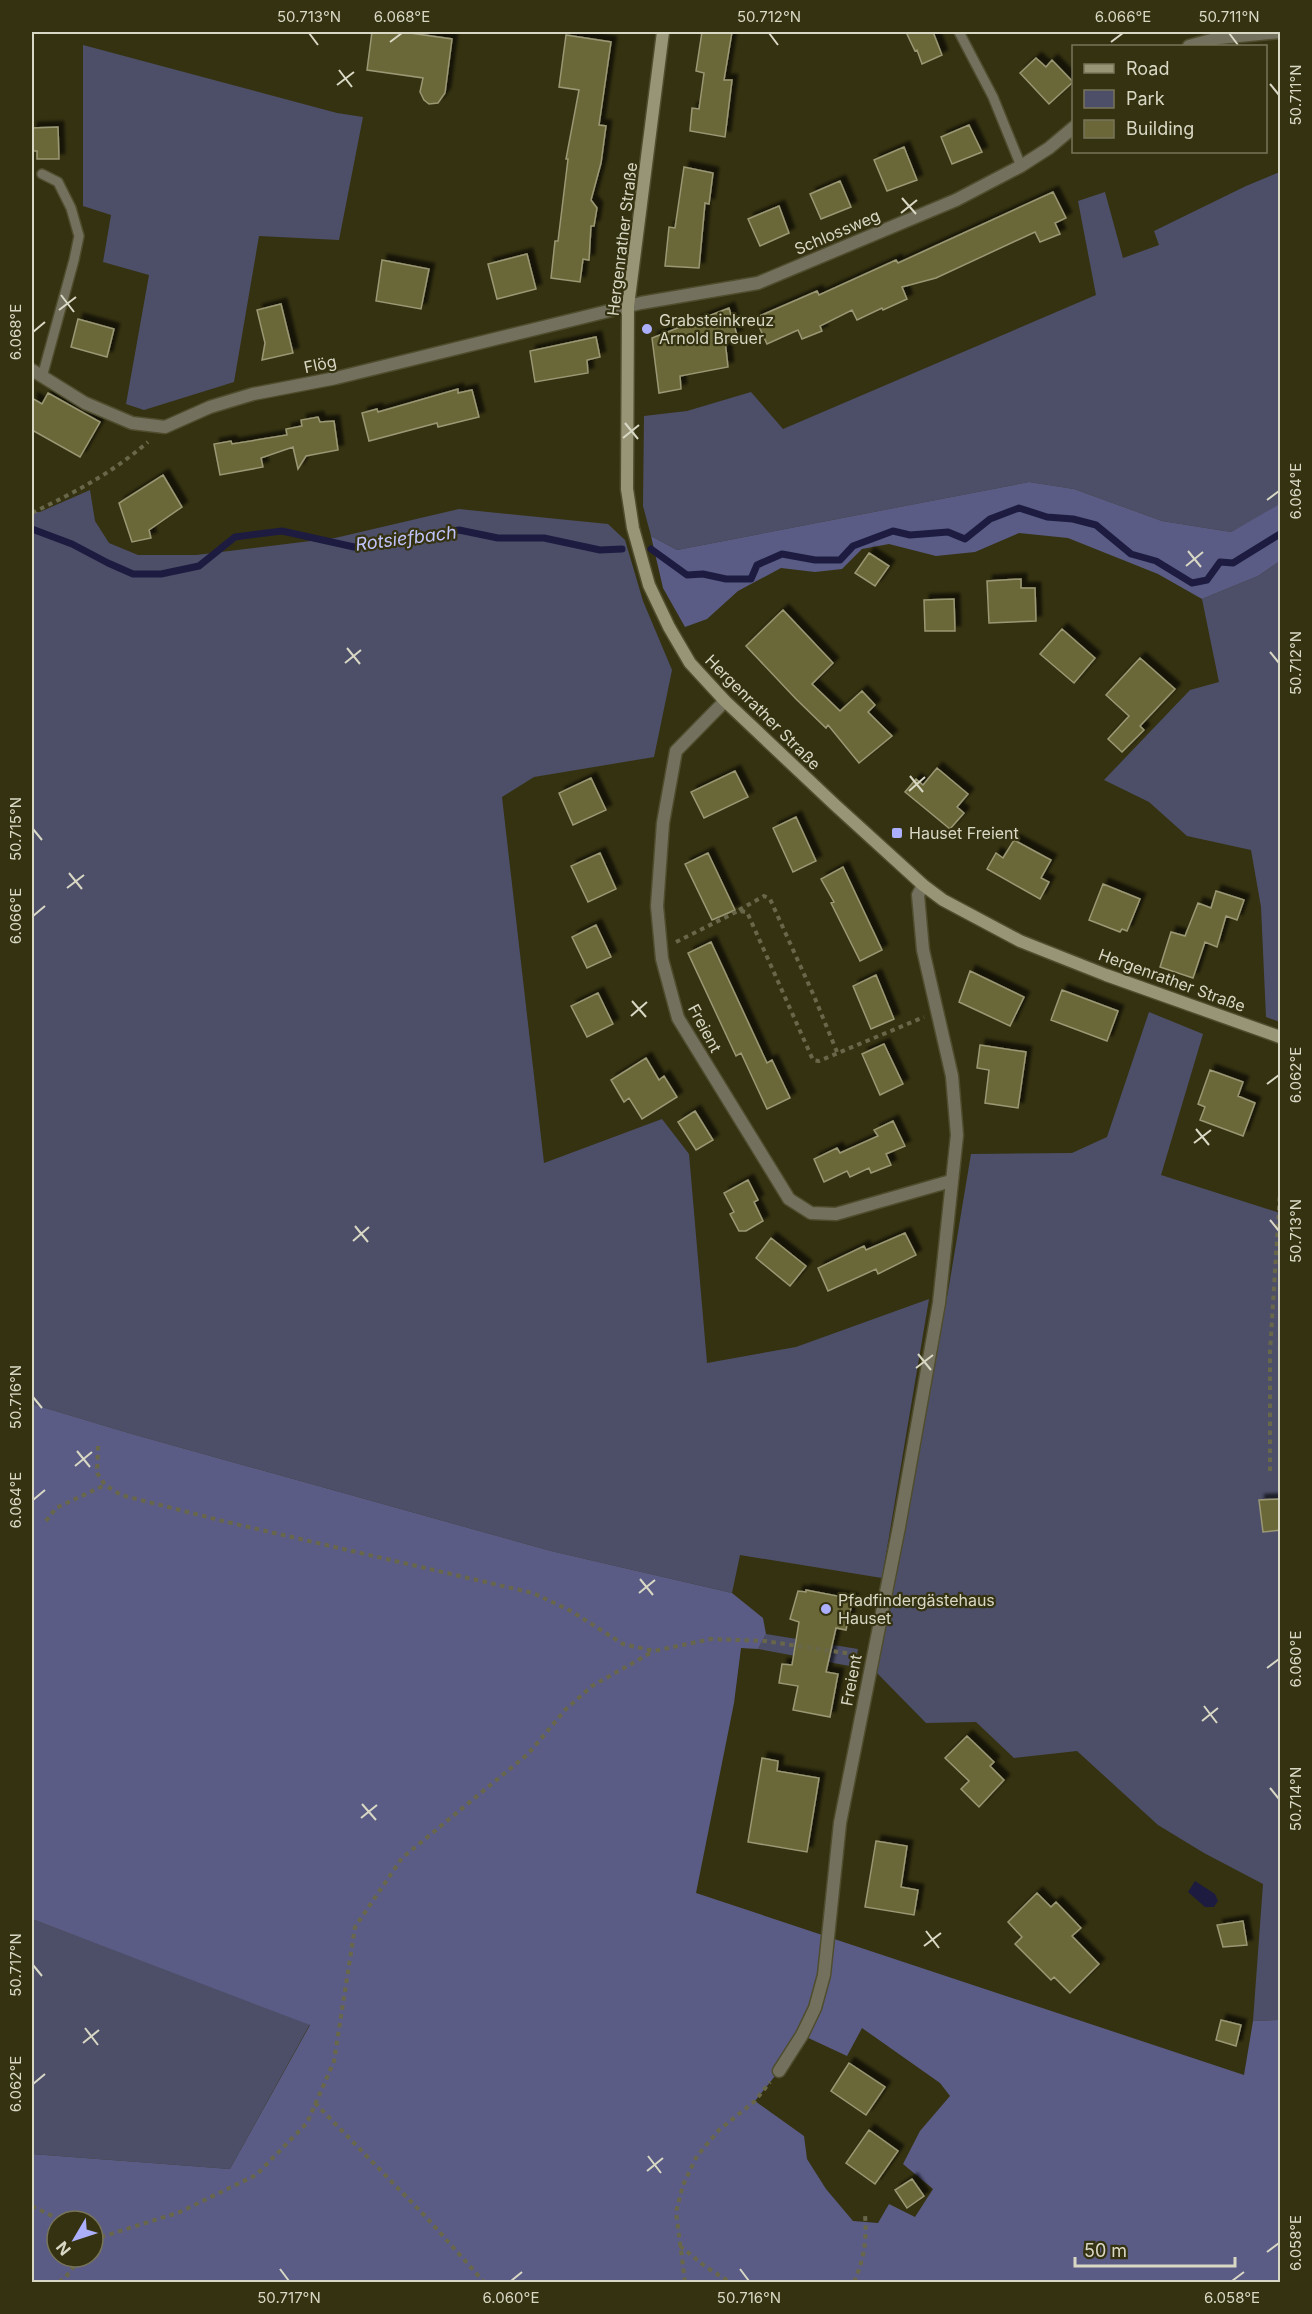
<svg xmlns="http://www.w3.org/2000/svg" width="1312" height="2314" font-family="Inter,sans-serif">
	<defs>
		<filter id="shadow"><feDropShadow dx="5.5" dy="-5.5" stdDeviation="1.5" flood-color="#0009"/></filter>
	</defs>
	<rect width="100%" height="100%" fill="#353211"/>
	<path fill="#4d4f69" d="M 83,45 L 337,113 L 363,117 L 339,240 L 259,236 L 234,382 L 144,410 L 126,404 L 149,275 L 103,262 L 111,215 L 83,206 Z
		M 1280,172 L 1280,505 L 1231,532 L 1162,521 L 1074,489 L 1029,482 L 677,550 L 651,536 L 643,506 L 644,416 L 687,411 L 751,392 L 783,429 L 1096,295 L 1078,201 L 1105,192 L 1123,258 L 1159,245 L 1154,231 L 1246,186 Z
		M 90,490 L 95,521 L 109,543 L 138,555 L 196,555 L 335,538 L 459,509 L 608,524 L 625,540 L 643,601 L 672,670 L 654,757 L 534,777 L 502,797 L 544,1163 L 662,1119 L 689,1154 L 707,1363 L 796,1347 L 929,1299 L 882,1578 L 740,1555 L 732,1593 L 551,1551 L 132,1434 L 32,1404 L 32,512 L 40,512 Z
		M 1280,561 L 1280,1022 L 1266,1017 L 1261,907 L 1251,850 L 1187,836 L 1149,802 L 1104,780 L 1190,690 L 1219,682 L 1202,599 L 1258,576 Z
		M 1149,1012 L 1203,1034 L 1161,1175 L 1280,1213 L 1280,2020 L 1253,2021 L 1263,1884 L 1204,1853 L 1158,1825 L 1077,1751 L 1014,1758 L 976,1722 L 926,1723 L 875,1671 L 948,1292 L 971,1154 L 1072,1153 L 1107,1137 Z
		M 766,1634 L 858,1649 L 855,1667 L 758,1649 Z
		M 32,1919 L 310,2024 L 230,2169 L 32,2154 Z"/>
	<path fill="#5a5c85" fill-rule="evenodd" d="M 1029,482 L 1074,489 L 1162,521 L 1231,532 L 1280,504 L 1280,561 L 1258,576 L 1202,599 L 1158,574 L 1068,538 L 1019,533 L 975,552 L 936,556 L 889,544 L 862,549 L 842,569 L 815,572 L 781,568 L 738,591 L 707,619 L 685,627 L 663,588 L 651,536 L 677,550 Z
		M 32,1404 L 132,1434 L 551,1551 L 732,1593 L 763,1618 L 766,1634 L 758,1649 L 741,1648 L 734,1703 L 696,1893 L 1244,2075 L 1253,2021 L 1280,2020 L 1280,2282 L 32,2282 L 32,2154 L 230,2169 L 310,2025 L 32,1919 ZM 862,2028 L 940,2083 L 950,2096 L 920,2131 L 903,2164 L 933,2189 L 915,2217 L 889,2204 L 878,2223 L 853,2221 L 826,2189 L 807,2159 L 804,2136 L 755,2101 L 779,2071 L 802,2035 L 847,2056 ZM 57,2221 L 93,2221 L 93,2257 L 57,2257 Z"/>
	<path fill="#1d1c40" d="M 1195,1881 L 1215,1894 L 1218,1901 L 1214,1907 L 1205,1907 L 1188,1892 Z"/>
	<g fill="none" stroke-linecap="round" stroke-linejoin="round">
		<path stroke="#1d1c40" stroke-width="7" d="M 32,529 L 72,544 L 108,563 L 133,574 L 161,574 L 199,566 L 235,537 L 282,531 L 354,547 L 459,530 L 498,538 L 544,538 L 600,550 L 622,549
			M 651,549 L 687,575 L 703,574 L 726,579 L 751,579 L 757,565 L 782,554 L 815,560 L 840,560 L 853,546 L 893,531 L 910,535 L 948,532 L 965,539 L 990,519 L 1019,508 L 1047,517 L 1073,519 L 1096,525 L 1131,554 L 1156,561 L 1192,583 L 1207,580 L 1220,562 L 1233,563 L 1280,534"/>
	</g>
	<path fill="#6b6739" stroke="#9a9874" stroke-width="1.5" filter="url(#shadow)" d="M 372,32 L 403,32 L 452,39 L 445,93 L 438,103 L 429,104 L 424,100 L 420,92 L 423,78 L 367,70 Z
		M 702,32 L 732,32 L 724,80 L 732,80 L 725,137 L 690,131 L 692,108 L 699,109 L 704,73 L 696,71 Z
		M 906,32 L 933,32 L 942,55 L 922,64 L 917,50 L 915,51 Z
		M 566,35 L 611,42 L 599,125 L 606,126 L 601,163 L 591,200 L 597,208 L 594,226 L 591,226 L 589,260 L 583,259 L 580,282 L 551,278 L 555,241 L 558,241 L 568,159 L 566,159 L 579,90 L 559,87 Z
		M 1036,58 L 1046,67 L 1052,60 L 1073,82 L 1049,104 L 1020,73 Z
		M 969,125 L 982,152 L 952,164 L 941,137 Z
		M 58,127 L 59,159 L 37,159 L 37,151 L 32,151 L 32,128 Z
		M 904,147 L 917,180 L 887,191 L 874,160 Z
		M 684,167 L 713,173 L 709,204 L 705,203 L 699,268 L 665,266 L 669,227 L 675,228 Z
		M 840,181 L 851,207 L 821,219 L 810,194 Z
		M 1053,192 L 1066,218 L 1055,223 L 1060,234 L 1040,242 L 1035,232 L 936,278 L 902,287 L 907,299 L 883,310 L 882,308 L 857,320 L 852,310 L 820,326 L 822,331 L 802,339 L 798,330 L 767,344 L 755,318 L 817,291 L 819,295 L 896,260 L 898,263 Z
		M 779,206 L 789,233 L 760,246 L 748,219 Z
		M 527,254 L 536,289 L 497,299 L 488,264 Z
		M 382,260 L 429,269 L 421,309 L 376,301 Z
		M 281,304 L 293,353 L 262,360 L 265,343 L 257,310 Z
		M 729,308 L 737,335 L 725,340 L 728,367 L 680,376 L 681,389 L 659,393 L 652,338 Z
		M 78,319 L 114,329 L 107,357 L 71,347 Z
		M 596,337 L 600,357 L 587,360 L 588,373 L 535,382 L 530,351 Z
		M 458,389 L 458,393 L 472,390 L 479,417 L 438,427 L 437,423 L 369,441 L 362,413 L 377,409 L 378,412 Z
		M 48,393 L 100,422 L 80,457 L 32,430 L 32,398 L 42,404 Z
		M 318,417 L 320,422 L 334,421 L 338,450 L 306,456 L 298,469 L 293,447 L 261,458 L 263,467 L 220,475 L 214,444 L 231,441 L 232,444 L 287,435 L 286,429 L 302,426 L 301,420 Z
		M 163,475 L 182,507 L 149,530 L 151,538 L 132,542 L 119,503 Z
		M 869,553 L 889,566 L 875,586 L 855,573 Z
		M 1021,579 L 1021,588 L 1035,588 L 1036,621 L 989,623 L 987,581 Z
		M 954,599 L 955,631 L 925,631 L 924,600 Z
		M 783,610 L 833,663 L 812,684 L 840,711 L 862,691 L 875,705 L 868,712 L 892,736 L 859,763 L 828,725 L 826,728 L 796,699 L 746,646 Z
		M 1062,629 L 1095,658 L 1074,683 L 1040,654 Z
		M 1140,658 L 1175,689 L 1140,726 L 1144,730 L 1122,752 L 1108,739 L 1129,716 L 1106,695 Z
		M 937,768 L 968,794 L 957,807 L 964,813 L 950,829 L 905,792 L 916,779 L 923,785 Z
		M 735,771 L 748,797 L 704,818 L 691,792 Z
		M 591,778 L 606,810 L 573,825 L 559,793 Z
		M 796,817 L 816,861 L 793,872 L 773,828 Z
		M 1014,840 L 1051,860 L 1041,878 L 1049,882 L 1040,899 L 987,869 L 996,853 L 1003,858 Z
		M 600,853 L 616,889 L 588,902 L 571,866 Z
		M 708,853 L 735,910 L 712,920 L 685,864 Z
		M 843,867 L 882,950 L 860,961 L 831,903 L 834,902 L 821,879 Z
		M 1103,884 L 1140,899 L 1127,931 L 1122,929 L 1120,932 L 1089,920 Z
		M 1216,891 L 1244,900 L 1237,920 L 1226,916 L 1217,947 L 1205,942 L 1193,978 L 1160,967 L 1171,932 L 1185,936 L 1198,903 L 1211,908 Z
		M 596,925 L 611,957 L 587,968 L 572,937 Z
		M 711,942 L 767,1063 L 772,1060 L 790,1098 L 767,1109 L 741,1053 L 736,1056 L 688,953 Z
		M 970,971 L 1024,997 L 1010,1026 L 959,1002 Z
		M 876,975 L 894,1019 L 871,1029 L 853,986 Z
		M 1062,990 L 1118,1011 L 1107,1041 L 1051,1020 Z
		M 598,993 L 613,1024 L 587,1037 L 571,1006 Z
		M 884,1044 L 903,1084 L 880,1095 L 862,1054 Z
		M 980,1045 L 1026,1052 L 1018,1108 L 985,1103 L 989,1070 L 977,1068 Z
		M 646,1058 L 659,1080 L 664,1076 L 677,1097 L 642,1119 L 629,1098 L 624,1102 L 611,1080 Z
		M 1210,1070 L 1243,1082 L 1238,1096 L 1255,1103 L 1243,1136 L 1200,1120 L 1205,1107 L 1198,1104 Z
		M 695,1111 L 713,1140 L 696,1150 L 678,1122 Z
		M 893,1121 L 905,1146 L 886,1154 L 891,1165 L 871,1173 L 869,1168 L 850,1177 L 847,1171 L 824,1182 L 814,1159 L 837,1148 L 840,1153 L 878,1136 L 874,1130 Z
		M 748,1180 L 758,1200 L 754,1202 L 763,1221 L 746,1231 L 739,1231 L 730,1214 L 734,1212 L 724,1193 Z
		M 905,1233 L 916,1255 L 878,1274 L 876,1269 L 828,1291 L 818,1268 L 864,1246 L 866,1250 Z
		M 771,1238 L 806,1266 L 790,1286 L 756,1258 Z
		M 1281,1499 L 1281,1530 L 1263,1532 L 1259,1500 Z
		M 806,1590 L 853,1599 L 846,1630 L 836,1628 L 826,1672 L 838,1674 L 830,1717 L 793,1710 L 798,1686 L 779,1683 L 782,1664 L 792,1665 L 799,1622 L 790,1619 L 798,1591 L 806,1592 Z
		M 967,1736 L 994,1762 L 990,1766 L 1004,1780 L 979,1807 L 961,1789 L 969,1781 L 945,1758 Z
		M 762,1758 L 778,1761 L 777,1771 L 819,1778 L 807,1852 L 748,1842 Z
		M 876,1841 L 907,1846 L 901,1887 L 918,1890 L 914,1915 L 865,1907 Z
		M 1037,1893 L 1051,1907 L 1056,1902 L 1081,1928 L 1072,1936 L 1099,1964 L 1070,1993 L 1054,1977 L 1051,1980 L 1015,1944 L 1022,1937 L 1008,1922 Z
		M 1243,1921 L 1247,1945 L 1223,1947 L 1217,1925 Z
		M 1221,2020 L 1241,2025 L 1236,2046 L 1216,2040 Z
		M 849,2063 L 885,2087 L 866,2115 L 831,2091 Z
		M 869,2130 L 898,2151 L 875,2184 L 846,2163 Z
		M 912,2179 L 924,2196 L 907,2208 L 895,2190 Z"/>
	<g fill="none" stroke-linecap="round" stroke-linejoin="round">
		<defs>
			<path id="lane" d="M 959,32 L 993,97 L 1021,166
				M 42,377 L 74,260 L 79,236 L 71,208 L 58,182 L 42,174"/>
			<path id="street" d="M 1189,46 L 1219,38 L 1280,32
				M 32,370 L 85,403 L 132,423 L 165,427 L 210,407 L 253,394 L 336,378 L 641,303 L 758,283 L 956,200 L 1021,166 L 1049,148 L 1074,127
				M 725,701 L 676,751 L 663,823 L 657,906 L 662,959 L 678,1018 L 789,1199 L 811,1213 L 836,1214 L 951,1181
				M 779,2071 L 802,2035 L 815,2008 L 824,1975 L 840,1823 L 899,1527 L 939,1303 L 957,1135 L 952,1076 L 923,950 L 918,895 L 923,885"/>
			<path id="secondary" d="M 663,32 L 628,306 L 627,489 L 633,528 L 649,585 L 669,627 L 690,663 L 725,701 L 834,804 L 923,885 L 943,900 L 1020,941 L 1106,975 L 1280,1037"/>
		</defs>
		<use href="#lane" stroke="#4f4d2e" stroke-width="12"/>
		<use href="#street" stroke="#4f4d2e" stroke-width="15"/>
		<use href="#secondary" stroke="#4f4d2e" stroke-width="15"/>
		<path stroke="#69674a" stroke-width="4" stroke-dasharray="4.5 4.5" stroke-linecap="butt" d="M 32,513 C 77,491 109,475 148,442
			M 739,910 L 764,896 L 770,899 L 814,996 L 837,1052
			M 676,942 L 738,911 L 747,912 L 813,1060 L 819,1061 L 924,1017
			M 98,1446 L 97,1473 L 105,1485 L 121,1495 L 227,1522 L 533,1593 L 571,1611 L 623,1644 L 654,1651 L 711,1639 L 765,1641 L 859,1655
			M 1270,1471 L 1270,1351 L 1280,1193
			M 46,1521 L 56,1508 L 105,1485
			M 315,2103 L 427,2218 L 484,2282
			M 32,2206 L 62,2221
			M 93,2241 L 95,2239 L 180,2212 L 256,2175 L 307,2123 L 334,2061 L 355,1927 L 402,1858 L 528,1754 L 566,1709 L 592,1686 L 654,1651
			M 680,2246 L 706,2267 L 730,2282
			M 59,2282 L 65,2278 L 81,2257
			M 685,2282 L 676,2212 L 683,2185 L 697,2156 L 719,2130 L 755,2101 L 770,2082
			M 854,2282 C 864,2259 867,2240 865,2215"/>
		<use href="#lane" stroke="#73715e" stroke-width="9"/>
		<use href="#street" stroke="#73715e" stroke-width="12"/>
		<use href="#secondary" stroke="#989576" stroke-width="12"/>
	</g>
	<path fill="none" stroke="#d9d8c5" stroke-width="2" d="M 309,33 L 318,45M 769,33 L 778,45M 1229,33 L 1238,45M 390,42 L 402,33M 1111,42 L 1123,33M 339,70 L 352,87M 1270,84 L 1279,95M 337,85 L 354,72M 902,198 L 916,214M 901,213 L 917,200M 61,295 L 74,312M 59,310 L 76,297M 33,332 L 45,322M 625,423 L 638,439M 623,438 L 639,425M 1267,500 L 1279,491M 1188,551 L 1201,567M 1186,566 L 1203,552M 347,648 L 360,664M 1270,652 L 1279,663M 345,663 L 361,650M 910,776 L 923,792M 909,791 L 925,777M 33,829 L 42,840M 69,873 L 82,889M 67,888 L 84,875M 33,916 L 45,906M 632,1001 L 646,1017M 631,1016 L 647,1002M 1267,1084 L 1279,1075M 1196,1129 L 1209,1145M 1194,1143 L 1211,1130M 1270,1220 L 1279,1231M 355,1226 L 368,1242M 353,1241 L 369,1227M 918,1354 L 931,1370M 916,1368 L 933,1355M 33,1397 L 42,1408M 77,1451 L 90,1467M 75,1466 L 92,1452M 33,1500 L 45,1490M 640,1579 L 653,1595M 639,1593 L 655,1580M 1267,1668 L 1279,1659M 1204,1706 L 1217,1723M 1202,1721 L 1218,1708M 1270,1788 L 1279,1799M 362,1804 L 376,1820M 361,1818 L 377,1805M 926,1931 L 939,1948M 924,1946 L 941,1933M 33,1965 L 42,1976M 85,2028 L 98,2045M 83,2043 L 99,2030M 33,2084 L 45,2074M 648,2156 L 661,2173M 647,2171 L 663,2158M 1267,2252 L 1279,2243M 280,2269 L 289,2281M 740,2269 L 749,2281M 511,2281 L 522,2272M 1232,2281 L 1244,2272"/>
	<g fill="#acaffb" stroke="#353211" stroke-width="2">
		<circle cx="647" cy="329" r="6"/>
		<rect x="891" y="827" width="12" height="12" rx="3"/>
		<circle cx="826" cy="1609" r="6"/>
	</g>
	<g text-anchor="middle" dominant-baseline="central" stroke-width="4.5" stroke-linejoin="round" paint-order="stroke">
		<g font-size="16" fill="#d9d8c5" stroke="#353211">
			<text transform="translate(837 232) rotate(-23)">Schlossweg</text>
			<text transform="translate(622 239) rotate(-83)">Hergenrather Straße</text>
			<text transform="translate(320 364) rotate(-12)">Flög</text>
			<text transform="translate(763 712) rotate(45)">Hergenrather Straße</text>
			<text transform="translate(1172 980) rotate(20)">Hergenrather Straße</text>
			<text transform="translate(705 1028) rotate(62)">Freient</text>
			<text transform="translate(851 1680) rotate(-79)">Freient</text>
		</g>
		<g font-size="16" fill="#d9d8c5" stroke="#353211" text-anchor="start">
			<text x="659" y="320">Grabsteinkreuz<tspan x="659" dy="18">Arnold Breuer</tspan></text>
			<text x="909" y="833">Hauset Freient</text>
			<text x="838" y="1600">Pfadfindergästehaus<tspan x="838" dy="18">Hauset</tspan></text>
		</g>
		<g font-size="18" font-style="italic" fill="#c0c3fa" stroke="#353211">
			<text transform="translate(406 538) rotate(-7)">Rotsiefbach</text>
		</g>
	</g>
	<rect width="1312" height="2314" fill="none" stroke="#353211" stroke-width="66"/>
	<rect x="1072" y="45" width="195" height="108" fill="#353211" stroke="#777459" stroke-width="1.5"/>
	<rect x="1084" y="64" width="30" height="9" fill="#989576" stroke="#777459" stroke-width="1.5"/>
	<text x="1126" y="75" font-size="18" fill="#d9d8c5">Road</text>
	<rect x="1084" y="90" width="30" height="18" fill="#4d4f69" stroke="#777459" stroke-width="1.5"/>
	<text x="1126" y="105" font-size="18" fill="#d9d8c5">Park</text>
	<rect x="1084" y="120" width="30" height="18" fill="#6b6739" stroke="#777459" stroke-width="1.5"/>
	<text x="1126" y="135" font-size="18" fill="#d9d8c5">Building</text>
	<g transform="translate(75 2239) rotate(231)"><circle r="28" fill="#353211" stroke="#777459" stroke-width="1.5"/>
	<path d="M0-4.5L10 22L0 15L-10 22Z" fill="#acaffb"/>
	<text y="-9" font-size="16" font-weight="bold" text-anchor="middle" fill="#d9d8c5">N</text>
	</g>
	<path d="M1075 2257v9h160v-9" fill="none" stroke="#d9d8c5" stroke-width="3"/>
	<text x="1084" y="2257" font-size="18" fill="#d9d8c5" stroke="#353211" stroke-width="4.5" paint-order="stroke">50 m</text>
	<rect x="33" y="33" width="1246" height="2248" fill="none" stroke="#d9d8c5" stroke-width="2"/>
	<g font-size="15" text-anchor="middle" fill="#d9d8c5">
		<text x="309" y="22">50.713°N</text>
		<text x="402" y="22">6.068°E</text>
		<text x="769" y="22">50.712°N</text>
		<text x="1123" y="22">6.066°E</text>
		<text x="1229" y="22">50.711°N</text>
		<text transform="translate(1296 95) rotate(-90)" y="5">50.711°N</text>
		<text transform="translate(16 332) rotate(-90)" y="5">6.068°E</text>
		<text transform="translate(1296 491) rotate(-90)" y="5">6.064°E</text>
		<text transform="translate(1296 663) rotate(-90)" y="5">50.712°N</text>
		<text transform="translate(16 829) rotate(-90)" y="5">50.715°N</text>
		<text transform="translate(16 916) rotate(-90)" y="5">6.066°E</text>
		<text transform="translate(1296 1075) rotate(-90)" y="5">6.062°E</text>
		<text transform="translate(1296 1231) rotate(-90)" y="5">50.713°N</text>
		<text transform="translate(16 1397) rotate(-90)" y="5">50.716°N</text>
		<text transform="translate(16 1500) rotate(-90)" y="5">6.064°E</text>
		<text transform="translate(1296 1659) rotate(-90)" y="5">6.060°E</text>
		<text transform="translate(1296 1799) rotate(-90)" y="5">50.714°N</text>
		<text transform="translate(16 1965) rotate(-90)" y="5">50.717°N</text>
		<text transform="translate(16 2084) rotate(-90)" y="5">6.062°E</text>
		<text transform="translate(1296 2243) rotate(-90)" y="5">6.058°E</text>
		<text x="289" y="2303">50.717°N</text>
		<text x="511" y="2303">6.060°E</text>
		<text x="749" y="2303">50.716°N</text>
		<text x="1232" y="2303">6.058°E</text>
	</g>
</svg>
